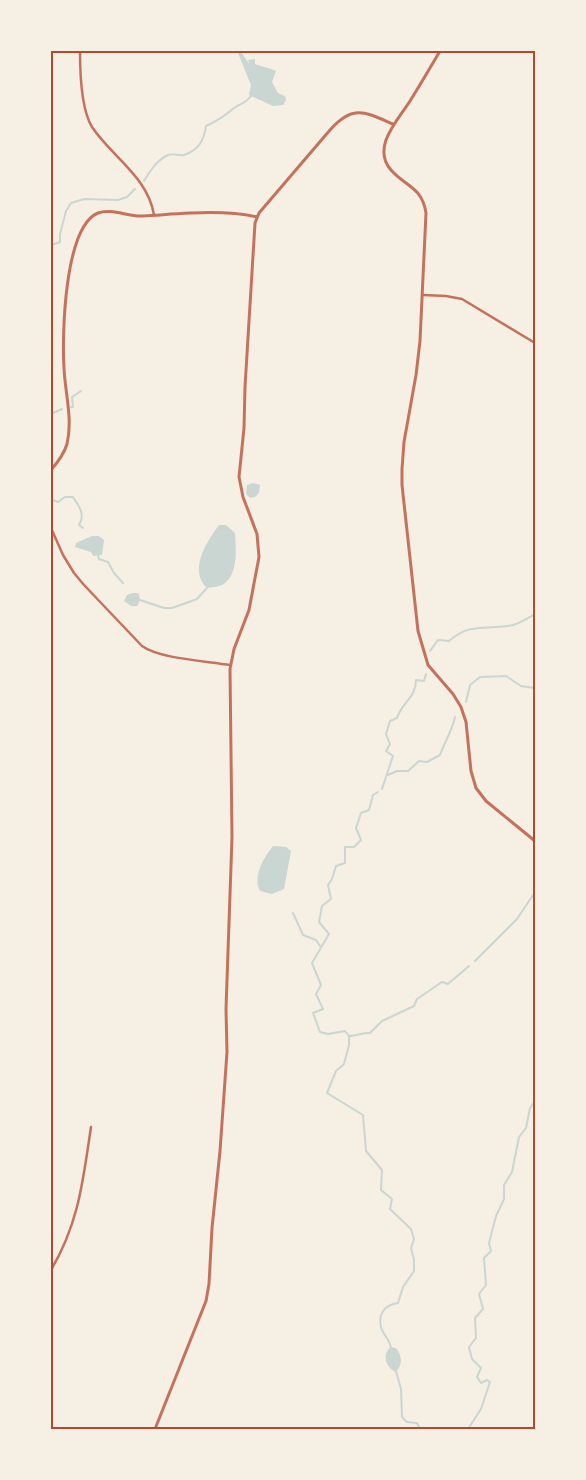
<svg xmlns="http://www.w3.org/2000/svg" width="586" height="1480" font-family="'Space Grotesk',sans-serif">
	<rect width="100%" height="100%" fill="#f6efe4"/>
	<path fill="#c9d6d2" d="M 241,52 L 250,65 L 248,60 L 255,59 L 255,64 C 259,66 270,68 276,71 L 272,82 L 278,93 L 285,96 L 286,100 L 283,105 L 273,106 L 249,95 L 251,85 L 238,53 Z
		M 253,483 L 260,485 L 259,493 L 255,497 L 250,498 L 246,494 L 247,485 Z
		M 219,525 L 226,525 L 235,533 C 236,547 238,572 226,582 C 221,587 214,587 207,588 C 188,571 207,541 219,525 Z
		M 92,536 L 99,536 L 104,540 L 102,555 L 93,556 L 91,552 L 75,547 L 76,543 Z
		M 133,593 L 138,593 C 141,598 140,601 137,606 L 131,606 L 124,601 L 127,595 Z
		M 273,846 L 286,847 L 291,851 L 284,889 L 272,894 L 260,891 C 252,877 264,857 273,846 Z
		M 391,1347 L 396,1348 C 402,1355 403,1365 396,1372 C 386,1368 381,1354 391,1347 Z"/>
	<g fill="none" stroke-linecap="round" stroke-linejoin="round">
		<path stroke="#c9d6d2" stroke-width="2" d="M 144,181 C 150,171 157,160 168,155 C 173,153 179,156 184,155 C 199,150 204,140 206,126 C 217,121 225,116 234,108 C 242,102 244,105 251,96
			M 51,245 L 60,242 L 60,234 L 66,211 L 71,203 L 84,199 L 118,200 L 127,197 L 135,189
			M 71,407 L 73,407 L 72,397 L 81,391
			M 51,414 L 62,409
			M 51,499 L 58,502 L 65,497 L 73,497 C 78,505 86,514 79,525 L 83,528
			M 98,556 L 99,559 L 108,562 L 114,573 L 123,583
			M 140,600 L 164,608 L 172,608 L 197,599 L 207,588
			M 430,651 L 438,640 L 449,641 C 472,621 486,631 513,625 C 520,623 528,618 535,614
			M 466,702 L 470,685 L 480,677 L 506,676 L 521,686 L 535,688
			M 388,775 L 397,771 L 408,771 L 419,761 L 427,762 L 440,755 C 445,741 452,731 455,717
			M 382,789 L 393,756 L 386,751 L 390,744 L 386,734 L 390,721 L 397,718 C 402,702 416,698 416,680 L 424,681 L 426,674
			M 378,792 L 373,795 L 369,810 L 361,813 L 356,828 L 361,840 L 354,847 L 345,847 L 345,863 L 336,866 L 332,879 L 328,885 L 331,899 L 322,906 L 319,922 L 329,934 L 312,963 L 321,985 L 316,994 L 323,1009 L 313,1013 L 320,1032 L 328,1034 L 345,1031 L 349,1036 L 349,1045 L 344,1064 L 336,1071 L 327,1093 L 363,1115 L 366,1151 L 382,1170 L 381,1190 L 392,1199 L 390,1209 L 411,1229 L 414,1239 L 411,1248 L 414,1260 L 414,1271 L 403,1287 L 398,1303 C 385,1305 378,1313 381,1327 C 383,1336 390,1338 391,1349
			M 293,913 L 303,935 L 316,940 L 320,946
			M 475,961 L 517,919 L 535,892
			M 349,1036 C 357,1036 364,1032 370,1033 L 382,1021 L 414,1006 L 417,999 L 442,982 L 448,984 L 469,966
			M 396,1371 L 401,1389 L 402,1417 L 407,1422 L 417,1423 L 420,1429
			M 468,1429 L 481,1409 L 490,1382 L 487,1380 L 481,1383 L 477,1377 L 481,1368 L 472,1359 L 469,1347 L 476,1338 L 475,1318 L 483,1309 L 479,1294 L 486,1285 L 484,1258 L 491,1251 L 489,1243 L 496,1216 L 504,1199 L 504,1185 L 512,1172 L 519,1137 L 526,1128 L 530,1108 L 535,1101"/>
		<path stroke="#c5725c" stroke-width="2.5" d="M 80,51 C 80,73 81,109 92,127 C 112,157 148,177 154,215
			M 423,295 L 446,296 L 462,299 L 535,343
			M 51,528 L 63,555 L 74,573 L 84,585 L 142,646 C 160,659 207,661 230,665
			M 51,1270 C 79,1223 83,1180 91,1127"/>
		<path stroke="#c5725c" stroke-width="3" d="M 440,51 C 430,68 420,85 410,101 C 398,120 371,147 391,170 C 406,187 422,187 426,213 L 420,341 L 416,375 L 404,442 L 402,469 L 402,485 L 418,631 L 428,665 L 453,694 L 461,707 L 466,722 L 471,771 L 476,788 L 486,801 L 535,841
			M 51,470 C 58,462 64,454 67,444 C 73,419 65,393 64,368 C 62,336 64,227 98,213 C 112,208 128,217 143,216 C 180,214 220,209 257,217
			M 155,1429 L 206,1301 L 209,1284 L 212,1228 L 220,1151 L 227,1052 L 226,1009 L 232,837 L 230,669 L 234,649 L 249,610 L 259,557 L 257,534 L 243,497 L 239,477 L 244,428 L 245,387 L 255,223 L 259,213 L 330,130 C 353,104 365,112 393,124"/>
	</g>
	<rect width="586" height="1480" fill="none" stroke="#f6efe4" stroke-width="105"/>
	<rect x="52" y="52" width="482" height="1376" fill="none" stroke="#b5482f" stroke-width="2"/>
</svg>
